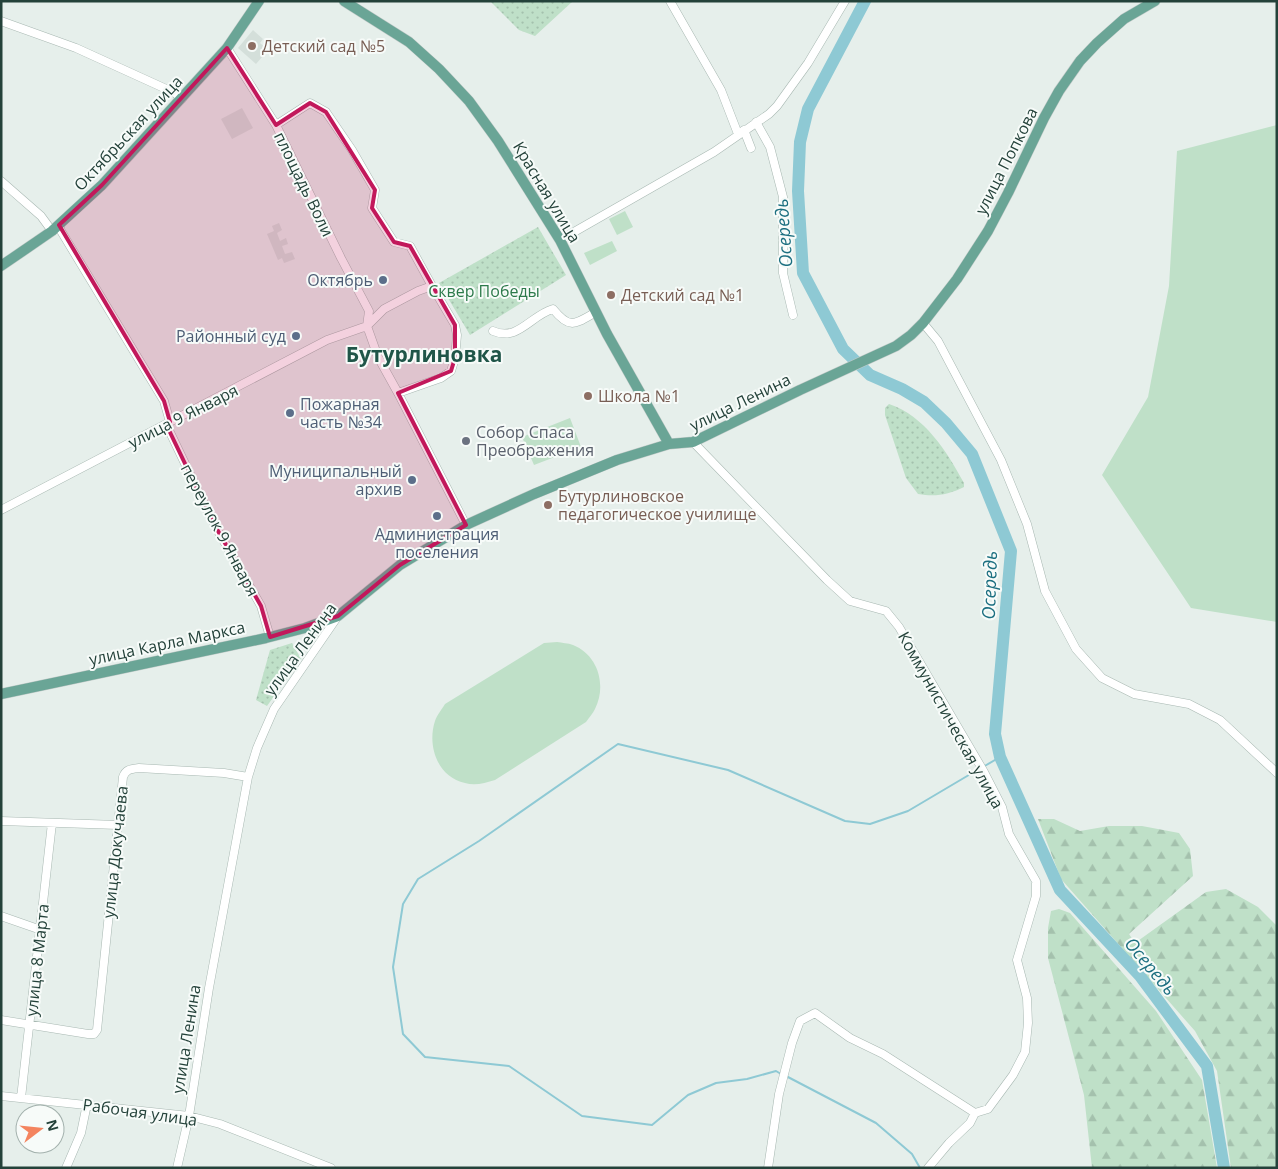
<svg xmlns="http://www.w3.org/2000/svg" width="1278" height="1169" font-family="'Open Sans',sans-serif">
	<defs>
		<pattern id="forest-firs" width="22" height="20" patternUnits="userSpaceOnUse" patternTransform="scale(1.25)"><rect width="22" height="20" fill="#bfe0c8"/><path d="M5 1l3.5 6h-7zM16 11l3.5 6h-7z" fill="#a4c1ad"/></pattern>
		<pattern id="park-dots" width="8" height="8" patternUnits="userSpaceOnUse" patternTransform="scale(1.25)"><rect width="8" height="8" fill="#bfe0c8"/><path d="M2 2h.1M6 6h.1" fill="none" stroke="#a4c1ad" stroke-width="1.8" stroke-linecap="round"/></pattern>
	</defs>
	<rect width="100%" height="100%" fill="#e6efeb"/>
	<path fill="#d4dfda" d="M 253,30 L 263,39 L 260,43 L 268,50 L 256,64 L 238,48 Z
		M 242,108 L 253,128 L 232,139 L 221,119 Z
		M 279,223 L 282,230 L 277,233 L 280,241 L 286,238 L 288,244 L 282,246 L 285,254 L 292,252 L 295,259 L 284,263 L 282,258 L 278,260 L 267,234 L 274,231 L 272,226 Z"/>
	<path fill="#bfe0c8" d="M 1277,125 L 1277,622 L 1191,608 L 1102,475 L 1148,397 L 1169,286 L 1177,151 Z
		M 625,211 L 633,227 L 617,235 L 609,219 Z
		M 612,241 L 617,251 L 590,265 L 584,253 Z
		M 570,418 L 581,447 L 534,465 L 522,437 Z
		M 557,642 C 562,643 568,643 573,645 C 598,655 607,685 595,709 C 593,713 589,718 586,722 L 495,780 C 485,783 475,786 465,783 C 437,777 427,745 435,721 C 437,715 442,709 445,704 L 544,643 Z"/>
	<path fill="url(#forest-firs)" d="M 1038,819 L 1054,819 L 1080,831 L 1109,826 L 1142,826 L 1179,833 L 1190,849 L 1193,876 L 1129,934 L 1135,943 L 1206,892 L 1226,889 L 1258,907 L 1277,926 L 1277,1168 L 1231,1168 L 1217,1071 L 1195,1031 L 1061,879 Z
		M 1059,909 L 1070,913 L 1156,1011 L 1202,1080 L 1217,1168 L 1092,1168 L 1084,1095 L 1048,958 L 1048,928 L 1051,911 Z"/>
	<path fill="url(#park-dots)" d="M 490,1 L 573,1 L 535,36 L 519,30 Z
		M 538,227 L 566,275 L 470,335 L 439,283 Z
		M 889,404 C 925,416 947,452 964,483 L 964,487 C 948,495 935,497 918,494 L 906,478 L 885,415 L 885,408 Z
		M 292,643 L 301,659 L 267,706 L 256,700 L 270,650 Z"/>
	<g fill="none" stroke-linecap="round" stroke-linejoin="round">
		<path stroke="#8ec9d4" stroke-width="2" d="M 983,767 L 1000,757
			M 781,1074 L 776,1071 L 747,1079 L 716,1083 L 688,1095 L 652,1125 L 582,1116 L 509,1066 L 425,1057 L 403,1034 L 393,967 L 403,904 L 418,879 L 479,841 L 618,744 L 728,770 L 845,821 L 870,824 L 908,811 L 979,769
			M 786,1076 L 876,1123 L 912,1154 L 920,1168"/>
		<path stroke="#8ec9d4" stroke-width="12" d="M 865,1 L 808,109 L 800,142 L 798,191 L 803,273 L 843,349 L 870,375 L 902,389 L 924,402 L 946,423 L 972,454 L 1011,551 L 995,734 L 1000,757 L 1060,890 L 1140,976 L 1207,1066 L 1224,1168"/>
		<defs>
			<path id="minor" d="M 670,1 L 721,90 L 738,134
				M 1,21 L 76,48 L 175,93 L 182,99
				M 227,48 L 276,125 L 341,258 L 369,311 L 367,326 L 378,357 L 398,393 L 466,525
				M 756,122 L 770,147 L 783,197 L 783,273 L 793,315
				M 276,125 L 310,103 L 326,112 L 352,150 L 375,190 L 372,208 L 394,242 L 410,246 L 432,286
				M 744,130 L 751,148
				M 1,181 L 41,216 L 52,231
				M 59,225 L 61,231 L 164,401 L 170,422
				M 560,240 L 714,152 L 769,114 L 777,106 L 808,63 L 845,1
				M 923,323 L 938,341 L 1001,460 L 1027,524 L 1045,591 L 1076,649 L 1102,678 L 1134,694 L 1189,704 L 1220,720 L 1277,773
				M 493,331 C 518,342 531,315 553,309 C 570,330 575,324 596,312
				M 166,424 L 214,524 L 261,606 L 270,637
				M 693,442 L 827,580 L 850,601 L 886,611 L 899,627 L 984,772 L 1002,807 L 1009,834 L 1036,881 L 1036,896 L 1017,960 L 1027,998 L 1028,1023 L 1025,1052 L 1013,1075 L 988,1109 L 975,1113 L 883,1054 L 850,1038 L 815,1013 L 800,1021 L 792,1043 L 779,1094 L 768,1168
				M 1,510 L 327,340 L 367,326 L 384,309 L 418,291 L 432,286 L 455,325 L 457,335 L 455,358 L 451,371 L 441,378 L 398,393
				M 1,821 L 118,825
				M 1,916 L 41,930
				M 1,1020 L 88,1034 L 94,1034 L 97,1030 L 123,777 C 126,769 131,769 139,768 L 224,773 L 248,777
				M 1,1096 L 189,1116 L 220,1124 L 331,1168
				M 21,1098 L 52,823
				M 66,1168 L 81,1133 L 87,1104
				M 177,1168 L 189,1116 L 209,988 L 248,777 L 257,748 L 274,709 L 338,616
				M 928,1168 L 949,1143 L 970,1123 L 975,1113"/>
			<path id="major" d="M 344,1 L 409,42 L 439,69 L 469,101 L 498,141 L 560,240 L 607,334 L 669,444
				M 1,266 L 52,231 L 102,185 L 227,48 L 259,1
				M 1,694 L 266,638 L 305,628 L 338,616 L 400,565 L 466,525 L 534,494 L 617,460 L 669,444 L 693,442 L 800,390 L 896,346 L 911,335 L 923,323 L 957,279 L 988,231 L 1008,193 L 1044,118 L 1059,91 L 1080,61 L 1097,43 L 1124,19 L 1155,1"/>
		</defs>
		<use href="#minor" stroke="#a8b8b2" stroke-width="9"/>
		<use href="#major" stroke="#c2cac8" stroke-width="11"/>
		<use href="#minor" stroke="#fff" stroke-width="8"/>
		<use href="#major" stroke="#6aa596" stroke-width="10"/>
	</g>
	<path fill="#c2185b" fill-opacity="0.2" stroke="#c2185b" stroke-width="4" stroke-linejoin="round" d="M 227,48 L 276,125 L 310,103 L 326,112 L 375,190 L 372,208 L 394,242 L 410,246 L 455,325 L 455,358 L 451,371 L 398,393 L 466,525 L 400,565 L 338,616 L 270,637 L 261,606 L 214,524 L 166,424 L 170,422 L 164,401 L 59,225 L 102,185 Z"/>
	<g fill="#8d6e63" stroke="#f7fbf9" stroke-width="2">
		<circle cx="252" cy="46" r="5"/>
		<circle cx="611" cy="295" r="5"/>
		<circle cx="588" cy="396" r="5"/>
		<circle cx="548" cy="505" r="5"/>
	</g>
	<g fill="#5c6f8a" stroke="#f7fbf9" stroke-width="2">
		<circle cx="383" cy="280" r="5"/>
		<circle cx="296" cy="336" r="5"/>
		<circle cx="290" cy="413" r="5"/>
		<circle cx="412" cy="480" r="5"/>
		<circle cx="437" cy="516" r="5"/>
	</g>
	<circle fill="#6b7280" stroke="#f7fbf9" stroke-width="2" cx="466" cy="441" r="5"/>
	<g text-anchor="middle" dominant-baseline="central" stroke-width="4" stroke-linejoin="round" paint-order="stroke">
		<g font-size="16" fill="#785e54" stroke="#f7fbf9" text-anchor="start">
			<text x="262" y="46">Детский сад №5</text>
			<text x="621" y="295">Детский сад №1</text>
			<text x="598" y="396">Школа №1</text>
			<text x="558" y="496">Бутурлиновское<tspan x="558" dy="18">педагогическое училище</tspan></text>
		</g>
		<g font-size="16" fill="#24423a" stroke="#f7fbf9">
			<text transform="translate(128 133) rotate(-47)">Октябрьская улица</text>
			<text transform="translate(1006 161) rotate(-63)">улица Попкова</text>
			<text transform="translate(304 184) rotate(64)">площадь Воли</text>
			<text transform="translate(547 192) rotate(59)">Красная улица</text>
			<text transform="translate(740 402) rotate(-26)">улица Ленина</text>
			<text transform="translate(183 416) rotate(-27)">улица 9 Января</text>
			<text transform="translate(220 530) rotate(62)">переулок 9 Января</text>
			<text transform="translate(167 643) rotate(-12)">улица Карла Маркса</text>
			<text transform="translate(300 649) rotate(-54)">улица Ленина</text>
			<text transform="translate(951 720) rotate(61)">Коммунистическая улица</text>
			<text transform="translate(115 852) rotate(-84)">улица Докучаева</text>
			<text transform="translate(37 960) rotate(-84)">улица 8 Марта</text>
			<text transform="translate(186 1039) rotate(-81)">улица Ленина</text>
			<text transform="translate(140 1112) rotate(8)">Рабочая улица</text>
		</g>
		<g font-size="16" fill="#4e5e75" stroke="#f7fbf9" text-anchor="end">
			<text x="373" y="280">Октябрь</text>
			<text x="286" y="336">Районный суд</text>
			<text x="300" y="404" text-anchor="start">Пожарная<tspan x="300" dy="18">часть №34</tspan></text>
			<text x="402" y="471">Муниципальный<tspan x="402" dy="18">архив</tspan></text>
			<text x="437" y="534" text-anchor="middle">Администрация<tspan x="437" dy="18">поселения</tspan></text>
		</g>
		<g font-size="16" fill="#2d7a4b" stroke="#f7fbf9">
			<text x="484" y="291">Сквер Победы</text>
		</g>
		<g font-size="16" fill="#5b616d" stroke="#f7fbf9" text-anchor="start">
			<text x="476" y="432">Собор Спаса<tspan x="476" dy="18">Преображения</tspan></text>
		</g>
		<g font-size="18" font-style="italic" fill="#1c6f80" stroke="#f7fbf9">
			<text transform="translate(783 233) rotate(-94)">Осередь</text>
			<text transform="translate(989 585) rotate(-88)">Осередь</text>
			<text transform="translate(1151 966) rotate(50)">Осередь</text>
		</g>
		<g font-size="21" font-weight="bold" fill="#1f5548" stroke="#f7fbf9">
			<text x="424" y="354">Бутурлиновка</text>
		</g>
	</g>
	<rect width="1278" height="1169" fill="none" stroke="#24423a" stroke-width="5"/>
	<g transform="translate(40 1129) rotate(74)"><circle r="24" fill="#f7fbf9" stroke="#a3b1ad"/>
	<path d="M0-4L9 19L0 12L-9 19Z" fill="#f4845f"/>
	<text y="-8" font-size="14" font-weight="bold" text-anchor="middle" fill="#24423a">N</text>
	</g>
</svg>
